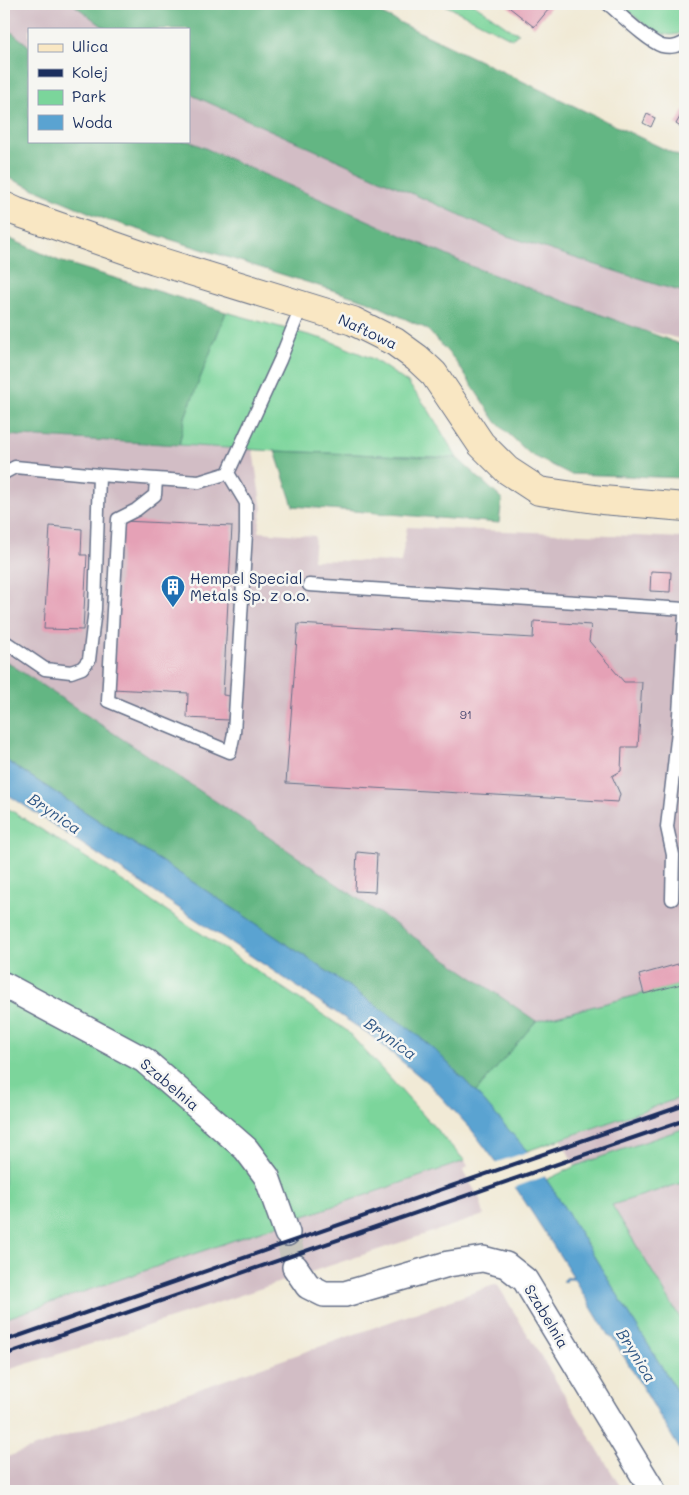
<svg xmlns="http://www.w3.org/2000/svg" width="689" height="1495" font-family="Mali,sans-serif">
	<rect width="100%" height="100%" fill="#f6f6f2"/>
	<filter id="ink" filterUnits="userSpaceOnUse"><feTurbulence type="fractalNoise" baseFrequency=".02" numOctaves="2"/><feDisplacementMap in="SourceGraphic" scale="10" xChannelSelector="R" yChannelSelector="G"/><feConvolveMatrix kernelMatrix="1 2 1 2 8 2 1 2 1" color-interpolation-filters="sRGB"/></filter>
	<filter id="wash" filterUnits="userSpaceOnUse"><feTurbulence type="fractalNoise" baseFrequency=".0096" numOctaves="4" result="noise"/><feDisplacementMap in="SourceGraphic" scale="20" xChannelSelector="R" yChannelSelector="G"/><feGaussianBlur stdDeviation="1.12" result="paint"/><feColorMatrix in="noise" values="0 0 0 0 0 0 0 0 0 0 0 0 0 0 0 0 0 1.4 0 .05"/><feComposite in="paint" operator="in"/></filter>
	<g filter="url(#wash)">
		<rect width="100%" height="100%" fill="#f1ead6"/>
		<path fill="#d2bdc5" d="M 4,4 L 73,4 L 106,29 L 29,29 L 29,46 L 4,26 Z
			M 189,92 L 194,96 L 507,236 L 661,286 L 685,292 L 685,340 L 644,330 L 473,267 L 189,141 Z
			M 4,435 L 253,450 L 262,510 L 258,532 L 315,536 L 313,560 L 401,562 L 407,527 L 685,538 L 685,983 L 536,1021 L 245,821 L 4,660 Z
			M 685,1096 L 685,1128 L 575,1166 L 561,1140 Z
			M 465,1161 L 468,1166 L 463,1171 L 480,1199 L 484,1215 L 101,1341 L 4,1371 L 4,1319 Z
			M 685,1182 L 685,1326 L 612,1205 Z
			M 497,1284 L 623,1491 L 4,1491 L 4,1458 Z"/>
		<path fill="#7bd59b" stroke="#4b827c" d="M 443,4 L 474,4 L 513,31 L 519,33 L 512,39 Z
			M 620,4 L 685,4 L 685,30 C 664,47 636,17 620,4 Z
			M 226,312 L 330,341 L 373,359 L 408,383 L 428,409 L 457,458 L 275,451 L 179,445 L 185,417 Z
			M 4,806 L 107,871 L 346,1030 L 465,1161 L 4,1319 Z
			M 685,983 L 685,1096 L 527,1151 L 476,1092 L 536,1021 Z
			M 685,1128 L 685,1182 L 612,1205 L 685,1326 L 685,1405 L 554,1191 L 546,1180 L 575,1166 Z"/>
		<path fill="#64b683" stroke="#407270" d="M 73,4 L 361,4 L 685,159 L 685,292 L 661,286 L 507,236 L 194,96 L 189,92 L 189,29 L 106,29 Z
			M 4,26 L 29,46 L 29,141 L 189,141 L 473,267 L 685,346 L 685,478 L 570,474 L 530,454 L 496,422 L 455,360 L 427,329 L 367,301 L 102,218 L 4,176 Z
			M 4,236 L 59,261 L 226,312 L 185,417 L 179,445 L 4,435 Z
			M 275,451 L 457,458 L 502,499 L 499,523 L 293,506 Z
			M 4,660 L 245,821 L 536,1021 L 476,1092 L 435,1050 L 411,1030 L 331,974 L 237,911 L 4,759 Z"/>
		<path fill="#5aa3d1" stroke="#3a6998" d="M 4,759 L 237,911 L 331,974 L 411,1030 L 435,1050 L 476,1092 L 527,1151 L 554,1191 L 685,1405 L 685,1458 L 614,1340 L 608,1335 L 574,1279 L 568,1279 L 565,1282 L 563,1281 L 566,1278 L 573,1276 L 518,1191 L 471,1129 L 429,1084 L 370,1035 L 4,792 Z"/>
		<path fill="#f1ead6" d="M 530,1151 L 546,1176 L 513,1188 L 494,1163 Z"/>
		<g id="blocks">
			<path fill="#e5a1b6" d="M 505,4 L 553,4 L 534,27 Z
				M 685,108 L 685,130 L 676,124 Z
				M 647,114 L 655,118 L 651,127 L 643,123 Z
				M 123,521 L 232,526 L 223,695 L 230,696 L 228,720 L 187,718 L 188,693 L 113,689 Z
				M 50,526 L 82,529 L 81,555 L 87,555 L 83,630 L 44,629 Z
				M 651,571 L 671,572 L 670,592 L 650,591 Z
				M 534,621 L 591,625 L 589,641 L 624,682 L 642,682 L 638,747 L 622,747 L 621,771 L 612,776 L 620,794 L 618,802 L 286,783 L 298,624 L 533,638 Z
				M 357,852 L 377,854 L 375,892 L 355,891 Z
				M 685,962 L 685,983 L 644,994 L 639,975 Z"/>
		</g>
	</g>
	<g filter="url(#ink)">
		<use href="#blocks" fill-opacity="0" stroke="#667088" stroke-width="1"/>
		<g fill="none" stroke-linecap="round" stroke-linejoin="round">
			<path stroke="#c6c5be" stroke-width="25" stroke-dasharray="25 12" stroke-linecap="butt" d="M 287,1233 L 295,1267"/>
			<defs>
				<path id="lane" d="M 608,4 C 620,14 649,42 662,46 C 670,48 679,46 685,42
					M 4,473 L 15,467 L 99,475 L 199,482 L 228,473 L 280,360 L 302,305
					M 156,479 L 155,495 L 136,510 L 118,519 L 108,701 L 230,752 L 234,733 L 246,533 L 246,503 L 228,473
					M 309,585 L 685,609
					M 4,641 L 45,669 L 71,672 L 82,668 L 89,660 L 95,609 L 99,475
					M 672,899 L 673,855 L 667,827 L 678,731 L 685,615"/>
				<path id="street" d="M 4,985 L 144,1060 L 246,1149 L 267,1177 L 287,1233
					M 295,1267 L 308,1286 L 324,1294 L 345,1294 L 448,1264 L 483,1259 L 506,1265 L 525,1280 L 653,1491"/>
				<path id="secondary" d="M 4,206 L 17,212 L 155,260 L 353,321 L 395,342 L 417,358 L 434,374 L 481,444 L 507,470 L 539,491 L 602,500 L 685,507"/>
			</defs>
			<use href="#lane" stroke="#667088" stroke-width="15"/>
			<use href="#street" stroke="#667088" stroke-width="28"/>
			<use href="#secondary" stroke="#667088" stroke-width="30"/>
			<use href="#lane" stroke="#fff" stroke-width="12"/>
			<use href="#street" stroke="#fff" stroke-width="25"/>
			<use href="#secondary" stroke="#f9e7c3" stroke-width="28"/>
			<path stroke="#1b2f5e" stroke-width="4" d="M 4,1341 L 685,1105
				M 4,1355 L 685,1120"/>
		</g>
	</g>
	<defs>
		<symbol id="building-pin" viewBox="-11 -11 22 30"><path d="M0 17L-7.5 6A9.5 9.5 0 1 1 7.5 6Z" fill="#1f6fb2" stroke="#f6f6f2"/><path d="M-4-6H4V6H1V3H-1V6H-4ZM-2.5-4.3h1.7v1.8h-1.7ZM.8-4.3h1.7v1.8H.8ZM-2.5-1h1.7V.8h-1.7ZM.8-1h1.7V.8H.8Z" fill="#fff"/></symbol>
	</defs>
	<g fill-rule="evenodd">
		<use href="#building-pin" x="159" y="573" width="28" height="38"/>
	</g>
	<g text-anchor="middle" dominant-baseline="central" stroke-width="5" stroke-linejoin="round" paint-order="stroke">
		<g font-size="12" fill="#4e4c74">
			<text x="466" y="714">91</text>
		</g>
		<g font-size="15" fill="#1b2f5e" stroke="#f6f6f2">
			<text transform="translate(368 331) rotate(25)">Naftowa</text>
			<text transform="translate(170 1084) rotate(40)">Szabelnia</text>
			<text transform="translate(547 1316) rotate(59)">Szabelnia</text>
		</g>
		<g font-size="15" fill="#1b2f5e" stroke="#f6f6f2" text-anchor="start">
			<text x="190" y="578">Hempel Special<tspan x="190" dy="17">Metals Sp. z o.o.</tspan></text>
		</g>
		<g font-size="16" font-style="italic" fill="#315886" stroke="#f6f6f2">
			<text transform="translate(55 813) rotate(34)">Brynica</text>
			<text transform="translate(391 1038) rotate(36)">Brynica</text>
			<text transform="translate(637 1355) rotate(58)">Brynica</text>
		</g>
	</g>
	<rect width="689" height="1495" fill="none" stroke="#f6f6f2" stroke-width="20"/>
	<rect x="28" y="28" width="162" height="115" fill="#f6f6f2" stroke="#9ea6b7"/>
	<rect x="38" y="44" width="25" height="8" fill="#f9e7c3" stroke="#9ea6b7"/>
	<text x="72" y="52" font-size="15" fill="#1b2f5e">Ulica</text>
	<rect x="38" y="69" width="25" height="8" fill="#1b2f5e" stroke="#9ea6b7"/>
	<text x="72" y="78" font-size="15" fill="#1b2f5e">Kolej</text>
	<rect x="38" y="90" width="25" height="15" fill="#7bd59b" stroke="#9ea6b7"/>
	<text x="72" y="102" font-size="15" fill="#1b2f5e">Park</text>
	<rect x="38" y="115" width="25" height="15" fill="#5aa3d1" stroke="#9ea6b7"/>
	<text x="72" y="128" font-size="15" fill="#1b2f5e">Woda</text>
</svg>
